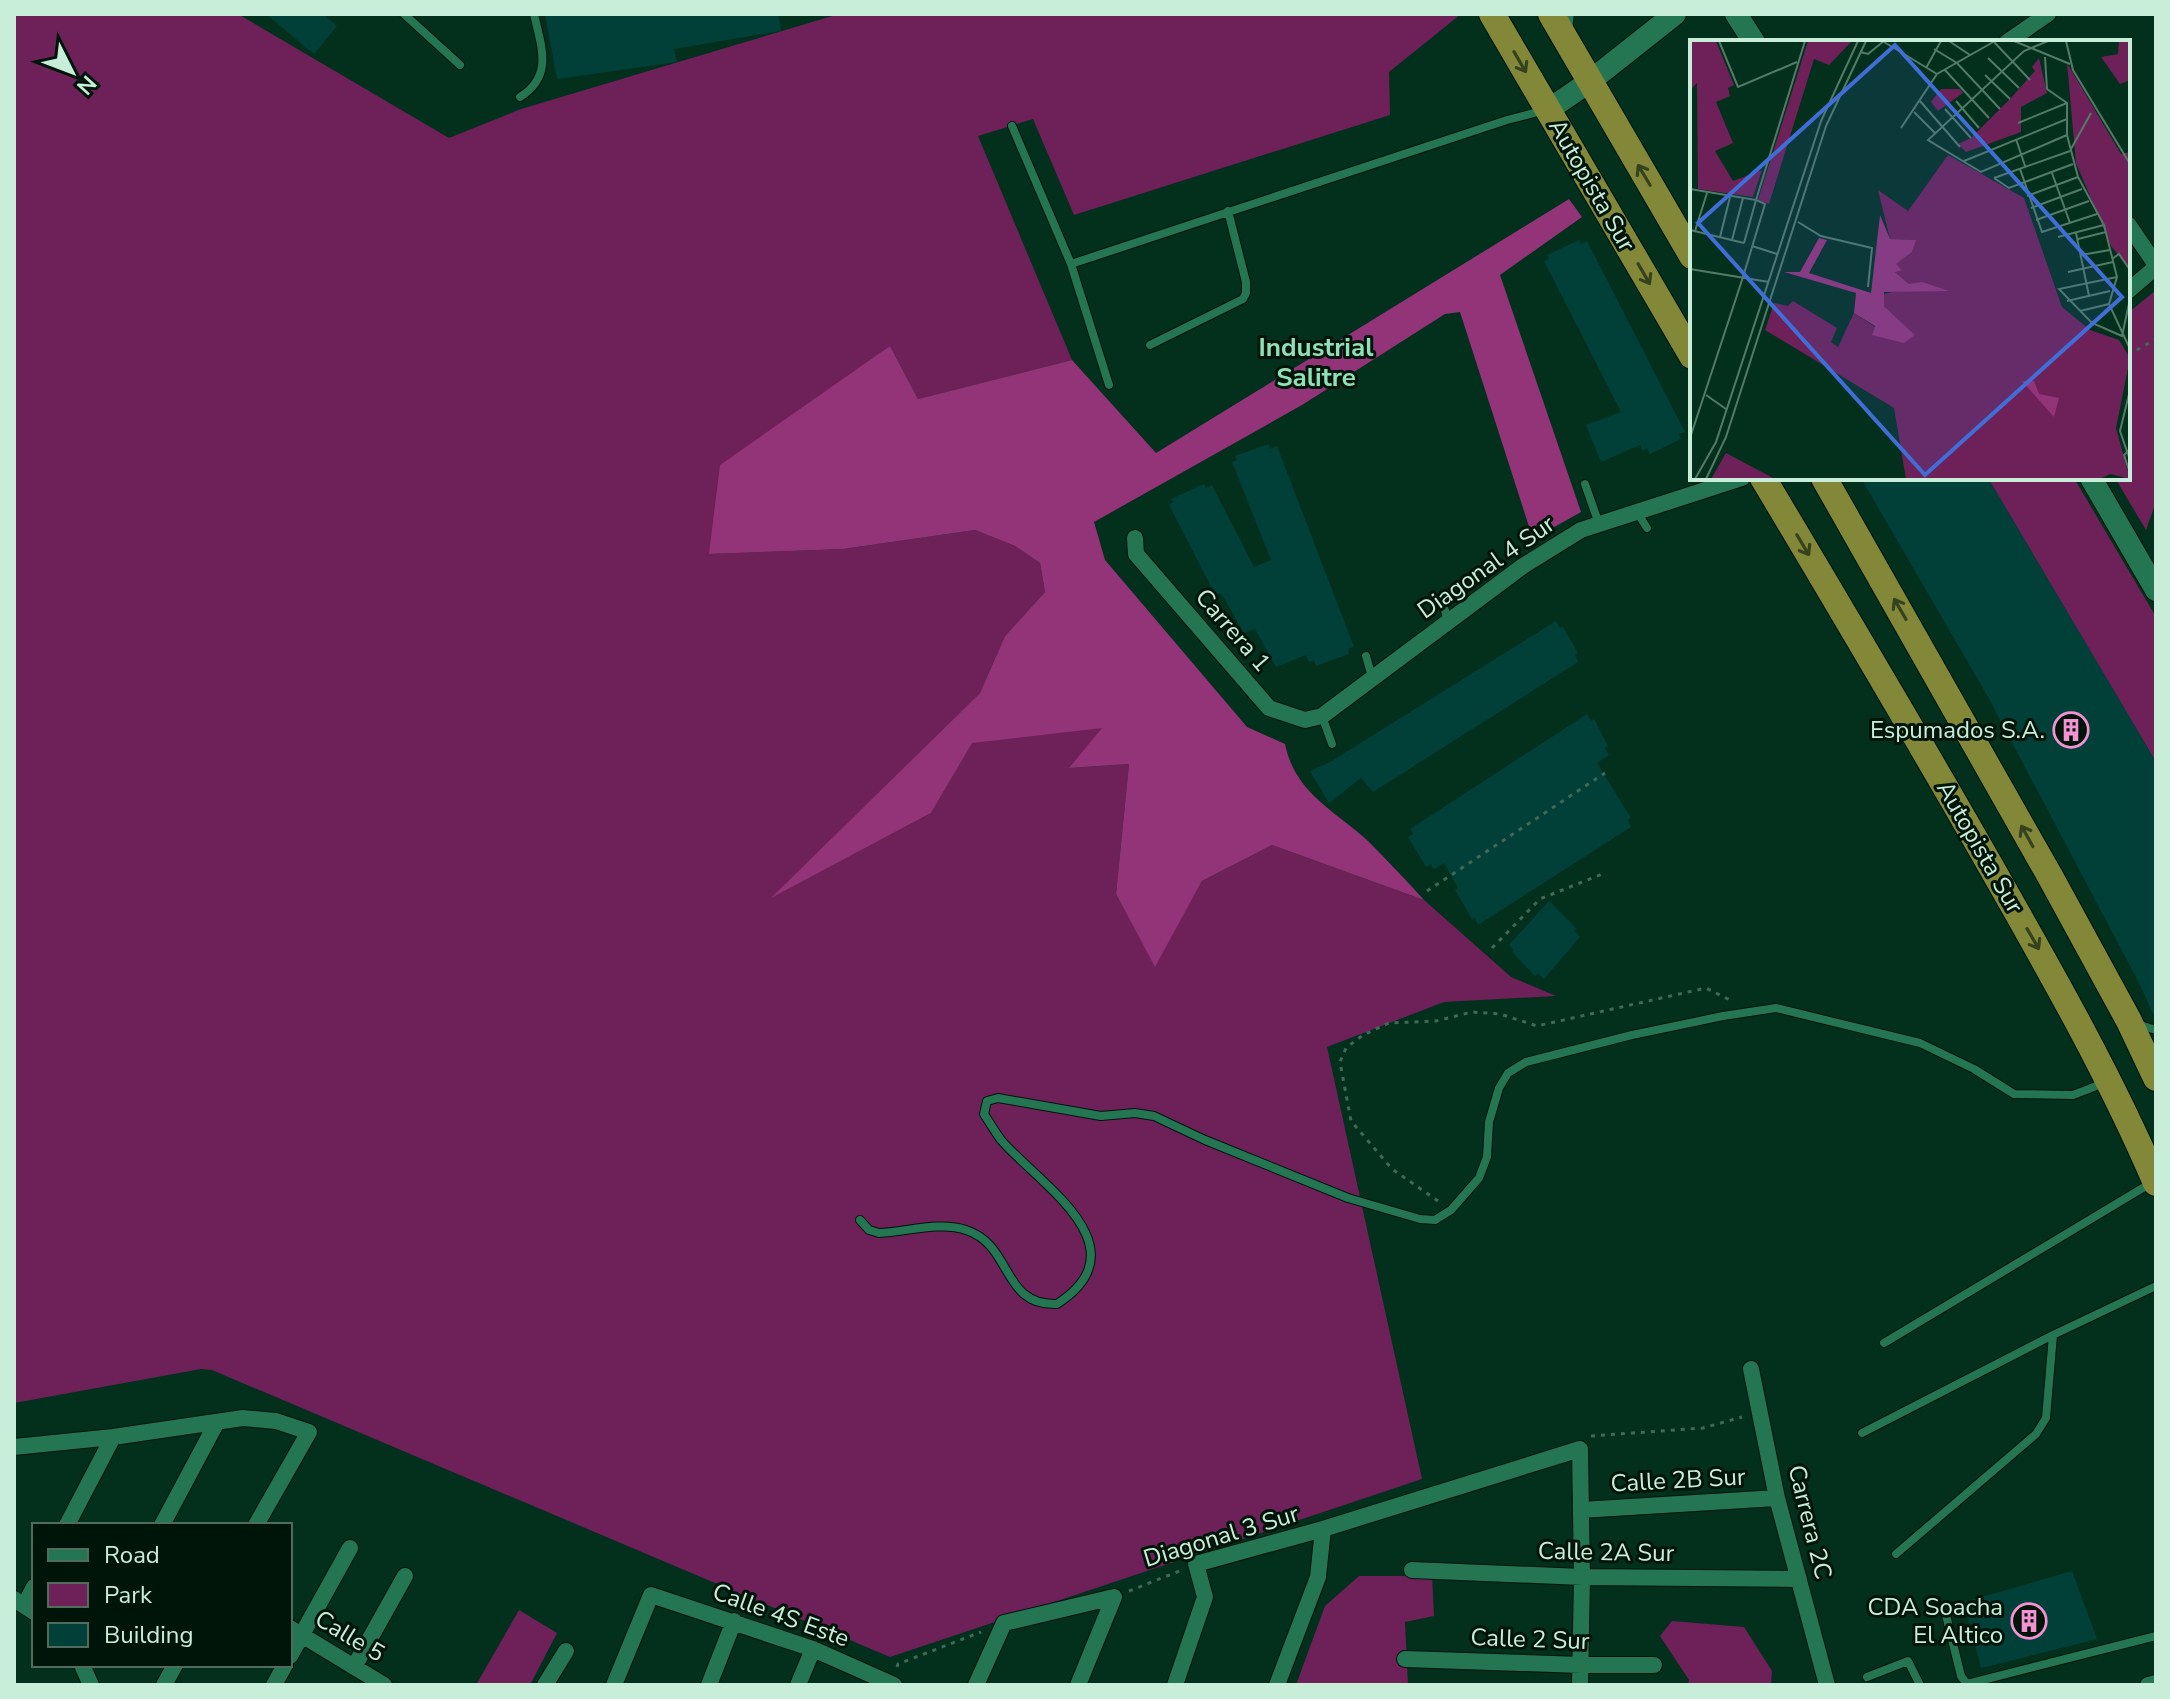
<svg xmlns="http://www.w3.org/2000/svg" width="2170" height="1699" font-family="'Nunito Sans',sans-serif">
	<rect width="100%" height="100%" fill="#032f1d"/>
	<path fill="#6e2158" d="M 14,14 L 238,14 L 449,138 L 521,109 L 839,14 L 1461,14 L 1389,72 L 1390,115 L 1074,215 L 1033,119 L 978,136 L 1072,360 L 918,399 L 890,346 L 709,554 L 843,549 L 975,530 L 1015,546 L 1040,563 L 1045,592 L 1005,636 L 980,693 L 774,896 L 931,813 L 972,742 L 1104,727 L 1070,768 L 1129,764 L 1116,894 L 1155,966 L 1202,881 L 1272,845 L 1424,900 L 1511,977 L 1556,996 L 1444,1002 L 1327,1047 L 1422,1479 L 890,1657 L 212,1370 L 201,1369 L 14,1403 Z
		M 2156,290 L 2156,502 L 2146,530 L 2115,478 L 2128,478 L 2128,313 Z
		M 1988,478 L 2074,478 L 2156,617 L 2156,762 Z
		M 1359,1576 L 1432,1576 L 1434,1616 L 1405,1622 L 1408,1685 L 1296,1685 L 1325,1606 Z
		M 519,1610 L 557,1633 L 530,1685 L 476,1685 Z
		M 1672,1621 L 1744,1627 L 1772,1671 L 1771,1685 L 1688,1685 L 1689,1680 L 1660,1636 Z"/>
	<path fill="#923477" d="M 1569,199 L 1582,217 L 1500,275 L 1581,512 L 1533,539 L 1460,312 L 1445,314 L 1302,405 L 1094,522 L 1105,560 L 1247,727 L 1285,744 C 1295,793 1334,810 1368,841 C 1387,860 1406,880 1424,900 L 1272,845 L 1202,881 L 1155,967 L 1116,894 L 1129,764 L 1069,768 L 1102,728 L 972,743 L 931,813 L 771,898 L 980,693 L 1005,636 L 1045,592 L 1040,563 L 1015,546 L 975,530 L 843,549 L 709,554 L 720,465 L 890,346 L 918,399 L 1072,360 L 1156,453 Z"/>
	<path fill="#014038" d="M 266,14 L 323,14 L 337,26 L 314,54 Z
		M 545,14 L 778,14 L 781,31 L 674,49 L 677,62 L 557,79 Z
		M 1579,240 L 1581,244 L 1587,241 L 1685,432 L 1679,434 L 1681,439 L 1650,454 L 1647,448 L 1643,451 L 1640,445 L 1601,462 L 1586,425 L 1621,412 L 1544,261 L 1549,259 L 1547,255 Z
		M 1269,444 L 1270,449 L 1277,446 L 1354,647 L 1348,649 L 1349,654 L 1316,666 L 1314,660 L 1309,662 L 1306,655 L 1276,667 L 1255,629 L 1244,633 L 1224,598 L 1220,593 L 1216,596 L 1169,505 L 1174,502 L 1171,499 L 1204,484 L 1206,488 L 1212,485 L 1254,567 L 1271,560 L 1232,462 L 1237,460 L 1235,456 Z
		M 1861,478 L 1988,478 L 2156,762 L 2156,1020 L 2139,983 L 1988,697 Z
		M 1556,621 L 1560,628 L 1563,627 L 1578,653 L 1575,655 L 1578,662 L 1373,792 L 1361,778 L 1329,803 L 1310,771 L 1330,762 Z
		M 1587,714 L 1591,721 L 1594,719 L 1608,746 L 1605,748 L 1609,755 L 1597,763 L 1631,818 L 1628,820 L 1631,827 L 1478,925 L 1475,918 L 1472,919 L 1455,890 L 1458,888 L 1444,863 L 1433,870 L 1431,864 L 1426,867 L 1408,837 L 1413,834 L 1410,829 Z
		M 1549,901 L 1577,929 L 1574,931 L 1580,937 L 1544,979 L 1538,973 L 1535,976 L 1512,952 L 1514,950 L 1509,945 Z
		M 2072,1571 L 2097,1639 L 1981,1668 L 1964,1602 Z"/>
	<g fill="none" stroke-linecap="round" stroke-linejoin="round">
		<defs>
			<path id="service" d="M 404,14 L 460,65
				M 1568,29 L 1570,14
				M 520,97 C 554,76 541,46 534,14
				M 1012,126 L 1071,264 L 1109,385
				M 1071,264 L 1507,120 L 1542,111
				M 1150,345 L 1243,299 L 1246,293 L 1246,282 L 1228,211
				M 1585,484 L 1599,524
				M 1637,512 L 1647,528
				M 1443,603 L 1448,622
				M 1366,656 L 1372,677
				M 1322,716 L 1332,744
				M 2137,1024 L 2156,1030
				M 860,1220 L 869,1230 L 879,1233 C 906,1232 940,1221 966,1230 C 1013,1245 1001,1306 1057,1304 C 1145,1247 1038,1183 1001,1140 C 995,1132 990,1123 984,1114 L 987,1101 L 998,1098 L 1101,1116 L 1135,1113 L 1154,1116 L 1205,1140 L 1348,1198 L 1420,1219 L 1435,1220 L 1451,1210 L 1479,1178 L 1487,1157 L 1489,1122 L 1499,1088 L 1508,1073 L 1526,1062 L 1632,1035 L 1723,1016 L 1776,1008 L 1920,1043 L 1974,1069 L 2014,1094 L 2073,1095 L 2104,1083
				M 1884,1343 L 2151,1183
				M 1862,1433 L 2053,1335
				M 1896,1554 L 2036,1434 L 2046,1418 L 2053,1335 L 2156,1286
				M 1946,1615 L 1961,1676 L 1967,1684 L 2156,1636
				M 1867,1677 L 1908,1661 L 1920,1685"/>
			<path id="minor" d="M 2007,42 L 2048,14
				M 2128,224 L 2156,265
				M 2128,291 L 2156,267
				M 1135,538 L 1136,554 L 1269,708 L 1305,720 L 1322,716 L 1523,566 L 1581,530 L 1742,478
				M 1751,1369 L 1777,1498 L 1827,1685
				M 14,1447 L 113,1437 L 243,1418 L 276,1421 L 309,1432 L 256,1525
				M 1581,1510 L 1777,1498
				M 67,1525 L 113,1437
				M 162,1525 L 217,1422
				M 1412,1570 L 1582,1577 L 1799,1579
				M 14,1599 L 34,1612
				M 25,1604 L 34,1587
				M 290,1628 L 384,1685
				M 290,1656 L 350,1548
				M 1405,1659 L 1581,1665 L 1654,1665
				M 82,1665 L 91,1685
				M 354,1667 L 405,1576
				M 164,1685 L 175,1665
				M 274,1685 L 285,1665
				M 545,1685 L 566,1651
				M 614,1685 L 651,1595 L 813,1649 L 894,1685
				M 709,1685 L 734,1621
				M 798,1685 L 813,1649
				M 976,1685 L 1004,1623 L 1114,1597
				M 1078,1685 L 1114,1597
				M 1175,1685 L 1205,1597 L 1196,1564 L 1323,1529 L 1580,1449 L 1582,1577 L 1580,1685
				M 1277,1685 L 1318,1577 L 1323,1529
				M 2148,1685 L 2156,1683"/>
			<path id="secondary" d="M 1736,14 L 1754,42
				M 1548,110 L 1589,82 L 1675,14
				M 2091,478 L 2156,590"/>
			<path id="trunk" d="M 1492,14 L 1692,356
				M 1551,14 L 1692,256
				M 1763,478 C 1840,607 1916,735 1990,865 C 2049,969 2109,1073 2156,1183
				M 1824,478 L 2051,878 L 2129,1021 L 2156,1078"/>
		</defs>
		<use href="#service" stroke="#00150a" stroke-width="10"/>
		<use href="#minor" stroke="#00150a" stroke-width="18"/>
		<use href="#secondary" stroke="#00150a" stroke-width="24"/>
		<use href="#trunk" stroke="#00150a" stroke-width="28"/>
		<path stroke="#406a57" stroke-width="3" stroke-dasharray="4 6" stroke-linecap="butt" d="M 2128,355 L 2156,339
			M 1427,891 L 1605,773
			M 1492,948 L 1540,899 L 1602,874
			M 1438,1201 L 1392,1169 L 1351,1121 L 1340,1062 L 1346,1048 L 1363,1035 L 1389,1023 L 1436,1021 L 1472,1012 L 1500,1014 L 1537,1026 L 1706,988 L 1730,1000
			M 1591,1436 L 1703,1428 L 1742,1417
			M 1129,1591 L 1182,1570
			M 897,1667 L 898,1664 L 981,1632"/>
		<use href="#service" stroke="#247552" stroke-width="8"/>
		<use href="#minor" stroke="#247552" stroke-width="16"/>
		<use href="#secondary" stroke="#247552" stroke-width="22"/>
		<use href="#trunk" stroke="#838839" stroke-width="26"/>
	</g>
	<defs><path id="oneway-shaft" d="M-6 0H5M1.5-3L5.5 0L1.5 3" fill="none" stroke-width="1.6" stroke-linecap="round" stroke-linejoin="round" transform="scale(2)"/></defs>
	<g stroke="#34431d">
		<use href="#oneway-shaft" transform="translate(1520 62) rotate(60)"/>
		<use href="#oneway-shaft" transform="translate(1644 175) rotate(-121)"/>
		<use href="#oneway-shaft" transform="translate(1644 274) rotate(60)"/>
		<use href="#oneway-shaft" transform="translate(1803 545) rotate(59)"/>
		<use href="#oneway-shaft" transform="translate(1900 609) rotate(-120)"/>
		<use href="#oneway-shaft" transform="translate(2027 836) rotate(-119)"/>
		<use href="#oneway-shaft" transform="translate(2033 939) rotate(60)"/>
	</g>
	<defs>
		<symbol id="building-ring" viewBox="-11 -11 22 22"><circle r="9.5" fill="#00150a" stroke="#f491d3" stroke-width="1.5"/><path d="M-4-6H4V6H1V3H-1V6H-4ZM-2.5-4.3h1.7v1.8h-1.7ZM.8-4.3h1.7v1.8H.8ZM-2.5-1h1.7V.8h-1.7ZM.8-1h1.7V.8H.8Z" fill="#f491d3"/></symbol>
	</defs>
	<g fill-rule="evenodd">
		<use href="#building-ring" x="2051" y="710" width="40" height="40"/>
		<use href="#building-ring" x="2009" y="1601" width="40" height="40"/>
	</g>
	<g text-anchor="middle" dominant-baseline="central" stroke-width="6" stroke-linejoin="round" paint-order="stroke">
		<g font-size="24" fill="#c8eed9" stroke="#00150a">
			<text transform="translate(1592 185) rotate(60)">Autopista Sur</text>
			<text transform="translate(1486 567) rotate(-35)">Diagonal 4 Sur</text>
			<text transform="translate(1233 630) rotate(49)">Carrera 1</text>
			<text transform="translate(1980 847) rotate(60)">Autopista Sur</text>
			<text transform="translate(1678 1480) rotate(-3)">Calle 2B Sur</text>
			<text transform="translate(1810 1522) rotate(76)">Carrera 2C</text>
			<text transform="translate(1221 1536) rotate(-17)">Diagonal 3 Sur</text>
			<text transform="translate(1606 1552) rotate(1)">Calle 2A Sur</text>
			<text transform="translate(781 1615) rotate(20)">Calle 4S Este</text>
			<text transform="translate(350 1636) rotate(31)">Calle 5</text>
			<text transform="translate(1530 1639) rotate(2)">Calle 2 Sur</text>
		</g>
		<g font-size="24" fill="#c8eed9" stroke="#00150a" text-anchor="end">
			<text x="2045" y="730">Espumados S.A.</text>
			<text x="2003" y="1607">CDA Soacha<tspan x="2003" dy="28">El Altico</tspan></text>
		</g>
		<g font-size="26" font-weight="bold" fill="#91e0b7" stroke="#00150a">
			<text x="1316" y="347">Industrial<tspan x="1316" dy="30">Salitre</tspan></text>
		</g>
	</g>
	<g transform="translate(1690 40)">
		<rect width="440" height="440" fill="#032f1d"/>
		<path d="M 0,1 L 26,1 L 44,45 L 38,48 L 40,56 L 26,62 L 43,103 L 25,111 L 43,141 L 72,130 L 63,157 L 8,149 L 7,43 L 0,50 ZM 118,1 L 161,2 L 139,25 L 124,19 L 79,164 L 68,160 ZM 429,1 L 440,1 L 440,40 L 430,44 L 411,17 L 428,14 ZM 349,18 L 357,53 L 331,67 L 331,92 L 276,112 L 268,104 L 281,98 L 320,59 L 345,31 L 342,27 ZM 377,23 L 431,114 L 440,112 L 440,230 L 421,206 L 386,123 ZM 251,49 L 270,49 L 273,53 L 248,71 L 241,62 ZM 258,115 L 334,158 L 372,267 L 400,290 L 429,300 L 440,318 L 426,388 L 440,439 L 420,434 L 410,439 L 216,439 L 204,368 L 75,290 L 84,263 L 98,266 L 103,261 L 147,288 L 141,302 L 148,307 L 164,273 L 185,287 L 182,295 L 225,295 L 194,266 L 191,255 L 213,249 L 254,251 L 219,244 L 204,231 L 211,229 L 205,224 L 222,212 L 225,200 L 200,199 L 188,150 L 218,171 ZM 36,413 L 85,439 L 21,439 Z" fill="#6e2158"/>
		<path d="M 190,175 L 200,199 L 226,200 L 222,212 L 206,224 L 212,230 L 205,232 L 219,244 L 232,242 L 259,251 L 194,252 L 194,266 L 225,295 L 214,303 L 182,295 L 185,286 L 164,273 L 166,253 L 94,232 L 110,232 L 129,198 L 137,200 L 119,233 L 181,253 ZM 332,341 L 344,341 L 349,354 L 369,358 L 364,377 Z" fill="#923477"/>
		<path fill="none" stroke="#527b68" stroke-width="2" d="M 29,1 L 48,47 L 107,22M 259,1 L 280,15M 324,1 L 380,24M 358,1 L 334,11 L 238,100 L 291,132 L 377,95M 376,1 L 383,30 L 440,124M 194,2 L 247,34M 304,2 L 340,40M 244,9 L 267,23 L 310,69M 170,12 L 178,14 L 194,1M 355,17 L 357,49 L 377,63 L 377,95 L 388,137 L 414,185 L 427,237 L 419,264 L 440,309M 298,18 L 329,48M 236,28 L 251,1M 254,29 L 299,78M 295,35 L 320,59M 230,61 L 270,107M 266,61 L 289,88M 255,69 L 281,98M 224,72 L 245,93M 328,83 L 377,63M 211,88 L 247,34 L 305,1M 326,99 L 335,126M 381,109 L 401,73M 274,121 L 377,79M 330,129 L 352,192 L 407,174M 362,133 L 380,183M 304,138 L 319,148 L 383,124M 304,138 L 380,111M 0,149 L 66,160 L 54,203M 337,156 L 388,137M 341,168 L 392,149M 346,180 L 399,161M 108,182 L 131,196 L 182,208 L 178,247M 0,190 L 54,203M 5,191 L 17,153M 386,193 L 399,256M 30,197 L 40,157M 368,197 L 414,185M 388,199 L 416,192M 42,200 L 53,158M 62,206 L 87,214M 391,215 L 420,210M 422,219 L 429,214 L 440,230M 0,229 L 79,242M 378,232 L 423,222M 53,237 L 75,164 L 66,160 L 115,1M 427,237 L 369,249 L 402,283 L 432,296 L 440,259M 377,261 L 420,251M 390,271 L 419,264M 440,350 L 430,391 L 440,420M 16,355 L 36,369M 0,398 L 53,237M 440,409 L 434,415 L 440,433M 5,439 L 26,402 L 131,81 L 168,1M 16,439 L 36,397 L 136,86 L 176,1"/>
		<path fill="#3f6ed8" fill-opacity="0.15" stroke="#3f6ed8" stroke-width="4" d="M 205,5 L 432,257 L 235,435 L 8,183 Z"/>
		<rect width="440" height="440" fill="none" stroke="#c8eed9" stroke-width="4"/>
	</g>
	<rect width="2170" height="1699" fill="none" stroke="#c8eed9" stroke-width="32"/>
	<rect x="32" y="1523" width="260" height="144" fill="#00150a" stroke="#506c5d" stroke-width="2"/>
	<rect x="48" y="1549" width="40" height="12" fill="#247552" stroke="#506c5d" stroke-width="2"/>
	<text x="104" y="1563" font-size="24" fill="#c8eed9">Road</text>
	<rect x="48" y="1583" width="40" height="24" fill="#6e2158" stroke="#506c5d" stroke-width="2"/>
	<text x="104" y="1603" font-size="24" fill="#c8eed9">Park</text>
	<rect x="48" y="1623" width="40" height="24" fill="#014038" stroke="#506c5d" stroke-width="2"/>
	<text x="104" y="1643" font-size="24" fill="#c8eed9">Building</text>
	<g transform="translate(72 72) rotate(132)" stroke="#00150a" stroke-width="6" paint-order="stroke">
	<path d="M0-6L14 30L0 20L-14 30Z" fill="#c8eed9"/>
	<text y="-12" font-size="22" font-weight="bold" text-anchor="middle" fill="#c8eed9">N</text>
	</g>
</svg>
